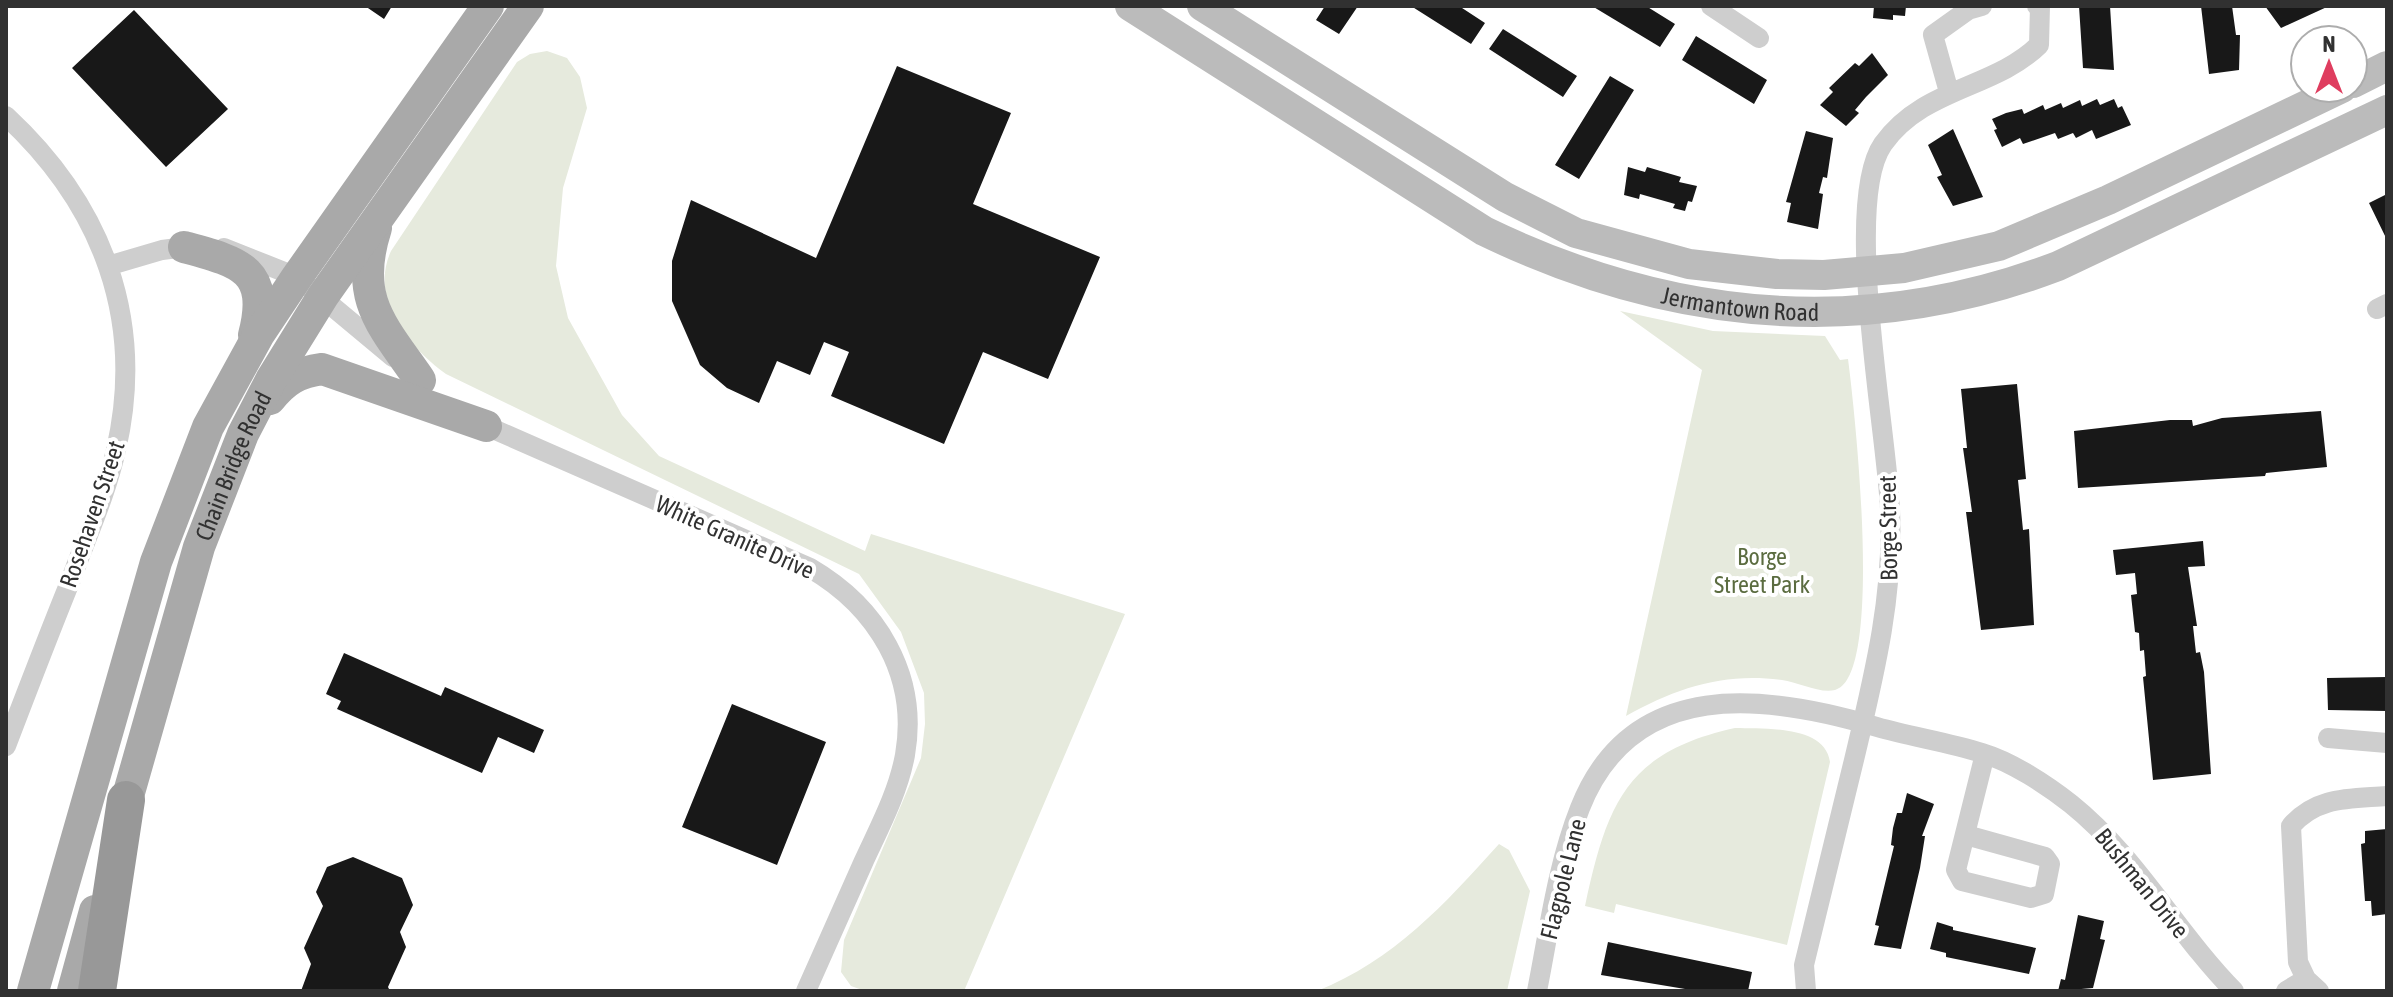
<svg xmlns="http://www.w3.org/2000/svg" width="2393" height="997" font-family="'Asap Condensed',sans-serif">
	<rect width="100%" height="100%" fill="#fff"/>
	<path fill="#e6eadd" d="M 547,51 L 567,58 L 580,77 L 587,108 L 563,188 L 556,266 L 568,318 L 622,415 L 659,456 L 865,551 L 871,534 L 1125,614 L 964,991 L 865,991 L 851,986 L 841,972 L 844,940 L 921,758 L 925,724 L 924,693 L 901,632 L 859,574 L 446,374 C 408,346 369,299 391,251 L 517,62 L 530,54 Z
		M 1620,311 L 1713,331 L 1825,336 L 1840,360 L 1848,359 C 1854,404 1885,678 1835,690 C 1820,694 1798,682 1782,680 C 1724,672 1676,688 1626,716 L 1702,370 Z
		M 1735,728 C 1765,729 1825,725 1830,762 L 1787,945 L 1616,904 L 1614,913 L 1585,906 C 1607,804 1626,752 1735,728 Z
		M 1499,844 L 1509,850 L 1530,891 L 1507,991 L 1317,991 C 1394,960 1444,905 1499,844 Z"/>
	<path fill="#181818" d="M 365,6 L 392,6 L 384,19 Z
		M 1325,6 L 1358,6 L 1339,34 L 1316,20 Z
		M 1411,6 L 1459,6 L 1485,23 L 1471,44 Z
		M 1592,6 L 1646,6 L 1675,24 L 1660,47 Z
		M 1874,6 L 1906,6 L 1905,16 L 1893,15 L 1893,20 L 1873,18 Z
		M 2079,6 L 2110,6 L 2114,70 L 2083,68 Z
		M 2201,6 L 2232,6 L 2236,35 L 2240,35 L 2239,70 L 2209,74 Z
		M 2265,6 L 2329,6 L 2281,28 Z
		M 134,10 L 228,109 L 166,167 L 72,68 Z
		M 1503,29 L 1577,76 L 1563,97 L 1489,49 Z
		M 1696,36 L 1767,80 L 1754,104 L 1682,60 Z
		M 1872,53 L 1888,75 L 1866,97 L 1855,110 L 1859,113 L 1846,126 L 1820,105 L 1833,92 L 1829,88 L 1855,63 L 1859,66 Z
		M 897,66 L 1011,113 L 973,204 L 1100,257 L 1048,379 L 983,352 L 944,444 L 831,396 L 849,352 L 824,342 L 810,375 L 777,361 L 759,403 L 727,388 L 700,365 L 672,301 L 672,261 L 691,200 L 816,258 Z
		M 1610,76 L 1634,90 L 1579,179 L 1555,165 Z
		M 2097,99 L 2100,105 L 2114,99 L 2118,108 L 2122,106 L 2131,125 L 2096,139 L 2092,130 L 2076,138 L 2073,133 L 2058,139 L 2055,133 L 2023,144 L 2020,138 L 2002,147 L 1994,130 L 1997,129 L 1992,119 L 2006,113 L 2022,109 L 2024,114 L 2043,105 L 2045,110 L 2061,103 L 2063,108 L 2080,100 L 2082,106 Z
		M 1953,129 L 1983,197 L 1953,206 L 1937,177 L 1942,175 L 1928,145 Z
		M 1806,131 L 1833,138 L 1827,178 L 1823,177 L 1819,193 L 1823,194 L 1818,229 L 1787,222 L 1791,203 L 1786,202 Z
		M 1628,167 L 1645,172 L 1647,167 L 1681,177 L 1679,182 L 1697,186 L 1692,202 L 1688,201 L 1685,211 L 1673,208 L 1675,204 L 1640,194 L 1639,199 L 1624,195 Z
		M 2387,194 L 2387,240 L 2369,203 Z
		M 2017,384 L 2026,479 L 2018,480 L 2023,530 L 2029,529 L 2034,625 L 1981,630 L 1966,512 L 1972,512 L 1963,448 L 1967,448 L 1961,389 Z
		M 2321,411 L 2327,467 L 2266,473 L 2265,476 L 2078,488 L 2074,431 L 2170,420 L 2192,420 L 2193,426 L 2222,418 Z
		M 2203,541 L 2205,566 L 2188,567 L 2197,626 L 2193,626 L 2196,653 L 2200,652 L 2204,672 L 2211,774 L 2153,780 L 2143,677 L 2146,676 L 2144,650 L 2140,651 L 2139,633 L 2135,632 L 2131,595 L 2137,594 L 2135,573 L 2116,575 L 2113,550 Z
		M 344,653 L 441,696 L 445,687 L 544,730 L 534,753 L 498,737 L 482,773 L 337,709 L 341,701 L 326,694 Z
		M 2387,677 L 2387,711 L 2328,710 L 2327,678 Z
		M 732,704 L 826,742 L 777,865 L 682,827 Z
		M 1907,793 L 1934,804 L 1922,836 L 1925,836 L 1920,868 L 1901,949 L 1874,945 L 1879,926 L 1875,925 L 1894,846 L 1891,845 L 1893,828 L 1897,813 L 1902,813 Z
		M 2387,829 L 2387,914 L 2372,916 L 2371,901 L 2365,901 L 2361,844 L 2365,843 L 2365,831 Z
		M 353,857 L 402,878 L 413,905 L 400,932 L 406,947 L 388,987 L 390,991 L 301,991 L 311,964 L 304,948 L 323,906 L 316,892 L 327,867 Z
		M 2078,915 L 2104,921 L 2100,939 L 2105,940 L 2093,988 L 2058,991 L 2061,979 L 2065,980 Z
		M 1937,922 L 1953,927 L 1953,930 L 2036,948 L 2029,974 L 1946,957 L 1946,953 L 1930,949 Z
		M 1608,942 L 1752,972 L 1748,991 L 1697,991 L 1601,975 Z"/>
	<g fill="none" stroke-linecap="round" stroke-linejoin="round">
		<path stroke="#cecece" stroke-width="20" d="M 1711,6 L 1759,38
			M 1949,92 L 1933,35 L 1968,10 L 1982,6
			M 6,116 C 102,205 146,319 116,450 C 106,495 86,538 70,582 C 48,636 27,691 6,746
			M 224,248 L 297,277 L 393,357
			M 111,265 L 162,250 L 193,246
			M 2377,309 L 2387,304
			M 475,421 L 810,568 C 877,607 919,675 905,755 C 898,793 879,828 863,863 C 844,906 825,948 806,991
			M 2328,738 L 2387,743
			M 1966,835 L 2045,857 L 2050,864 L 2044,894 L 2031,898 L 1962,881 L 1956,870 L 1985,754
			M 1537,991 C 1549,931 1557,866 1580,808 C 1632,676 1766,694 1877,727 C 1912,737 1948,742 1982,753 C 2012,762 2047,785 2071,804 C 2136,856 2176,932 2234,991
			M 1806,991 L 1804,965 C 1821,897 1837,828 1854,760 C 1874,676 1894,596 1890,509 C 1887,431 1842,203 1883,144 C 1924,87 1994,89 2039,45 L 2040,6 L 2037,6
			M 2286,991 L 2306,979
			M 2319,991 L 2306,979 L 2298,962 L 2291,826 C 2317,796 2350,799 2387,796"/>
		<g stroke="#bbb" stroke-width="30">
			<path id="s1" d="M 1130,6 L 1484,231 C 1670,321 1863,340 2058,266 L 2387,110"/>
			<path d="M 1202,6 L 1505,197 L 1576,233 L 1689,264 L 1777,274 L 1824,275 L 1904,268 L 1999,246 L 2108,200 L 2342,88"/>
			<path d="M 2353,83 L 2387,66"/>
		</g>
		<g stroke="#a9a9a9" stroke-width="32">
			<path d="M 376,228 C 353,299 382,325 420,380"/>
			<path d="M 184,247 C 239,262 271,269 254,335"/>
			<path d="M 270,399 C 284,381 298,372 322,369 L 486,426"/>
			<path id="s2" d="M 120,824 L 199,547 L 243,434 L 271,380 L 323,296 L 528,6"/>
			<path d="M 33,991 L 156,562 L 208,427 L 259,334 L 297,277 L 488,6"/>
			<path d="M 73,991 L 95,911"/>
		</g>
		<path stroke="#989898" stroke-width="38" d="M 97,991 L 126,800"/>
	</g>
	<g text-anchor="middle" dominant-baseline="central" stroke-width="8" stroke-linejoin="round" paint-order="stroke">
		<g font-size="24" fill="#313131" stroke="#fff">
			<text stroke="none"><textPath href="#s1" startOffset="688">Jermantown Road</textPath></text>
			<text stroke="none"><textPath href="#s2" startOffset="376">Chain Bridge Road</textPath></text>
			<text transform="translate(92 514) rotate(-71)">Rosehaven Street</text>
			<text transform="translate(1888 528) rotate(-91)">Borge Street</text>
			<text transform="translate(735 537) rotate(24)">White Granite Drive</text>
			<text transform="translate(1563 879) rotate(-76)">Flagpole Lane</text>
			<text transform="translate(2142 883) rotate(51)">Bushman Drive</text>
		</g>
		<g font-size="24" fill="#5b6c40" stroke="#fff">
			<text x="1762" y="556">Borge<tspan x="1762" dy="28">Street Park</tspan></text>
		</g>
	</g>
	<rect width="2393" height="997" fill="none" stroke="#313131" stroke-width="16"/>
	<g transform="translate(2329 64)"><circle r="38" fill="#ffffff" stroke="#adadad" stroke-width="2"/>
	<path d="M0-6L14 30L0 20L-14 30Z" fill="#df3d5f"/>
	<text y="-12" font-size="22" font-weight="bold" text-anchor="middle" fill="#313131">N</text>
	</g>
</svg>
